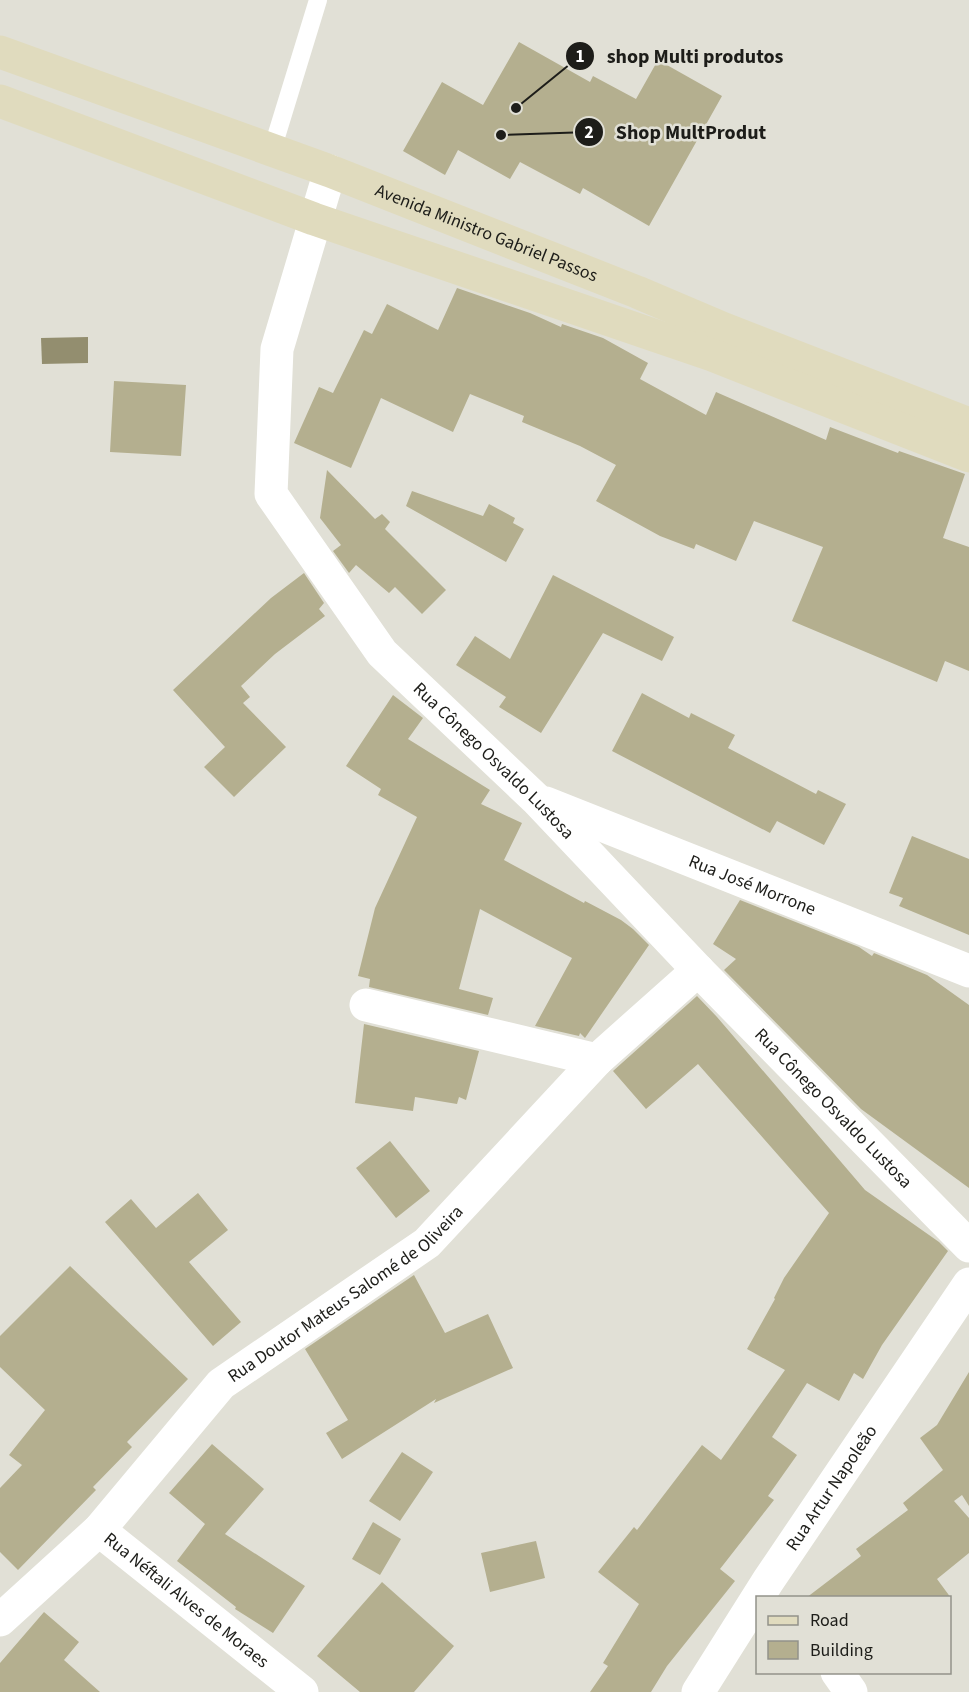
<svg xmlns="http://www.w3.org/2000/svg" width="969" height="1692" font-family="'Source Sans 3',sans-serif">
	<rect width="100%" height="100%" fill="#e1e0d6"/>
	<path fill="#938e6f" d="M 88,337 L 88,363 L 42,364 L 41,338 Z"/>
	<path fill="#b4af8f" d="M 519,42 L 590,82 L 593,76 L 636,99 L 658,60 L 722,96 L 649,226 L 583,188 L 580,194 L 520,162 L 510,179 L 458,150 L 445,175 L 403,151 L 442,82 L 483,105 Z
		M 457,288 L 530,313 L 561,327 L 562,324 L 603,338 L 648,363 L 640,379 L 706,415 L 716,392 L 826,440 L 830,427 L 898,453 L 899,451 L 965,474 L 943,538 L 969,547 L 969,671 L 945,661 L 937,682 L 792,621 L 823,547 L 754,521 L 736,561 L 696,544 L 694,549 L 660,536 L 596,501 L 616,465 L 580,446 L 522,422 L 524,416 L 470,394 L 453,432 L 381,398 L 351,468 L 294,443 L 319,387 L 333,393 L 364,330 L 372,334 L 387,304 L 438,330 Z
		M 114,381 L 186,385 L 181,456 L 110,452 Z
		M 327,470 L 375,519 L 382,514 L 390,522 L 385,529 L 446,590 L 422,614 L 395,587 L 389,593 L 356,565 L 349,573 L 333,551 L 341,545 L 320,518 Z
		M 412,491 L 483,516 L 489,504 L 515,518 L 513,523 L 524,529 L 506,562 L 406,506 Z
		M 304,573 L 324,603 L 319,609 L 325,616 L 275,654 L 241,686 L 250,697 L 243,703 L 286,747 L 234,797 L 204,767 L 225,747 L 173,690 L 271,598 Z
		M 553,575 L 674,637 L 662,661 L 603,633 L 541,733 L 499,707 L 506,697 L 456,665 L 475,636 L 510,659 Z
		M 642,693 L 689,718 L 691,713 L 735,735 L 728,748 L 816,794 L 818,790 L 846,804 L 824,845 L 777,821 L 770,833 L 612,751 Z
		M 393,695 L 423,718 L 408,739 L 490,790 L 481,804 L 522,823 L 504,860 L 584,903 L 585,901 L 621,920 L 633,929 L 649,945 L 585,1038 L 580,1033 L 579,1036 L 535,1026 L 572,958 L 480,909 L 459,989 L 493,998 L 488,1015 L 369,987 L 370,979 L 358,976 L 375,908 L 417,817 L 378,795 L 381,789 L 346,766 Z
		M 912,836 L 969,859 L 969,935 L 899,906 L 903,898 L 889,893 Z
		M 740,900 L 859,947 L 872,956 L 874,953 L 927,975 L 969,1005 L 969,1188 L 861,1109 L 724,970 L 736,959 L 713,944 Z
		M 697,996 L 717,1017 L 865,1190 L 939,1242 L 948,1251 L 882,1345 L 863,1379 L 854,1373 L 839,1401 L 807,1383 L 772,1437 L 797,1455 L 768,1496 L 774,1500 L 720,1569 L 735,1581 L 667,1666 L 651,1692 L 590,1692 L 608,1666 L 603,1663 L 639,1604 L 598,1572 L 634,1527 L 637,1530 L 702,1445 L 721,1460 L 785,1370 L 747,1349 L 775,1299 L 774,1298 L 784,1278 L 829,1213 L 698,1064 L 646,1109 L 613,1071 Z
		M 364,1024 L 479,1051 L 466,1100 L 459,1097 L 457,1104 L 415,1097 L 413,1111 L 355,1103 Z
		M 390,1141 L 430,1191 L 396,1218 L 356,1168 Z
		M 198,1193 L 228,1230 L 189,1262 L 241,1322 L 213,1346 L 105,1222 L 131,1199 L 156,1228 Z
		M 70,1266 L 188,1379 L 127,1442 L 132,1447 L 93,1487 L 96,1490 L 18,1570 L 0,1552 L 0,1488 L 22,1465 L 9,1455 L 45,1410 L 0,1367 L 0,1336 Z
		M 414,1275 L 445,1333 L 488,1314 L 513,1368 L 434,1403 L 436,1399 L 342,1459 L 326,1433 L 348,1420 L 305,1349 Z
		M 969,1372 L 969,1506 L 962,1495 L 954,1501 L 969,1518 L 969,1553 L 937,1579 L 951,1598 L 806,1598 L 861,1556 L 856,1549 L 908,1510 L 903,1503 L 943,1470 L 920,1438 L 937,1425 Z
		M 212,1444 L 264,1489 L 225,1534 L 305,1586 L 273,1633 L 235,1609 L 236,1607 L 177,1561 L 205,1524 L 169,1493 Z
		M 402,1452 L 433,1472 L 400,1521 L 369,1501 Z
		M 373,1522 L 401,1539 L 380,1575 L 352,1559 Z
		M 536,1541 L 545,1578 L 490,1592 L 481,1553 Z
		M 382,1582 L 454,1646 L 414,1692 L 360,1692 L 317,1656 Z
		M 44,1612 L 79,1642 L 64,1660 L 100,1692 L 0,1692 L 0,1663 Z"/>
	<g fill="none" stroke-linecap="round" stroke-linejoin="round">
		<path stroke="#fff" stroke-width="18" d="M 272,150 L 318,0"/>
		<g stroke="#fff" stroke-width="33">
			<path id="s1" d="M 330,171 L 277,349 L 271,494 L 382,653 L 536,799 L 698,970 L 969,1246"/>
			<path id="s2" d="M 546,803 L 969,971"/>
			<path d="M 366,1005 L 597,1060"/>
			<path id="s3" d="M 99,1530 L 302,1692"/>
			<path id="s4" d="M 0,1620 L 99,1530 L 221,1384 L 427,1243 L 597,1060 L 698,970"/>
			<path d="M 837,1672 L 851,1692"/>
			<path id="s5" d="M 698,1692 L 768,1581 L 969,1284"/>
		</g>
		<g stroke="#e0dbbe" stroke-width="33">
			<path id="s6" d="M 0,52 L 330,171 L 637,292 L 724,329 L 969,424"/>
			<path d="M 0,101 L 314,219 L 712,355 L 969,456"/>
		</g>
	</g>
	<g text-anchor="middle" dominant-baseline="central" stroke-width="5" stroke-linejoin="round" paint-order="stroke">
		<g font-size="18" fill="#1d1d19" stroke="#e1e0d6">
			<text stroke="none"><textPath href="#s6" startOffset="519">Avenida Ministro Gabriel Passos</textPath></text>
			<text stroke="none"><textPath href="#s1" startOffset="680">Rua Cônego Osvaldo Lustosa</textPath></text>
			<text stroke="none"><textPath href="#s2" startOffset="222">Rua José Morrone</textPath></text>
			<text stroke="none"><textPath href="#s1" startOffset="1166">Rua Cônego Osvaldo Lustosa</textPath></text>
			<text stroke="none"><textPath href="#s4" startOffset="478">Rua Doutor Mateus Salomé de Oliveira</textPath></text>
			<text stroke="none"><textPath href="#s5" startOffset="244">Rua Artur Napoleão</textPath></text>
			<text stroke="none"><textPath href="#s3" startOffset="112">Rua Néftali Alves de Moraes</textPath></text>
		</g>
	</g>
	<path fill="none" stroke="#1d1d19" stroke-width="2" d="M516 108L580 56M501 135L589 132"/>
	<g fill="#1d1d19" stroke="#e1e0d6" stroke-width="2">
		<circle cx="516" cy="108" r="6"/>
		<circle cx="501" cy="135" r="6"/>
		<circle cx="580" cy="56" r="15"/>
		<circle cx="589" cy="132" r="15"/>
	</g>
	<g font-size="18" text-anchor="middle" font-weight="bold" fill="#fff">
		<text x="580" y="62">1</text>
		<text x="589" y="138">2</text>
	</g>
	<g font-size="20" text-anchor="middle" font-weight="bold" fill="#1d1d19" stroke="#e1e0d6" stroke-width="5" stroke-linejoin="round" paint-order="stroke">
		<text x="695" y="63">shop Multi produtos</text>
		<text x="691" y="139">Shop MultProdut</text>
	</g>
	<rect x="756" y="1596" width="195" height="78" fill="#e1e0d6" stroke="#93928a" stroke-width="1.5"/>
	<rect x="768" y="1616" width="30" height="9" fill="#e0dbbe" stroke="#93928a" stroke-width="1.5"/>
	<text x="810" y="1626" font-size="18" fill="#1d1d19">Road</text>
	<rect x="768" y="1641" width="30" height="18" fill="#b4af8f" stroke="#93928a" stroke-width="1.5"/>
	<text x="810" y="1656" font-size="18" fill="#1d1d19">Building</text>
</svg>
